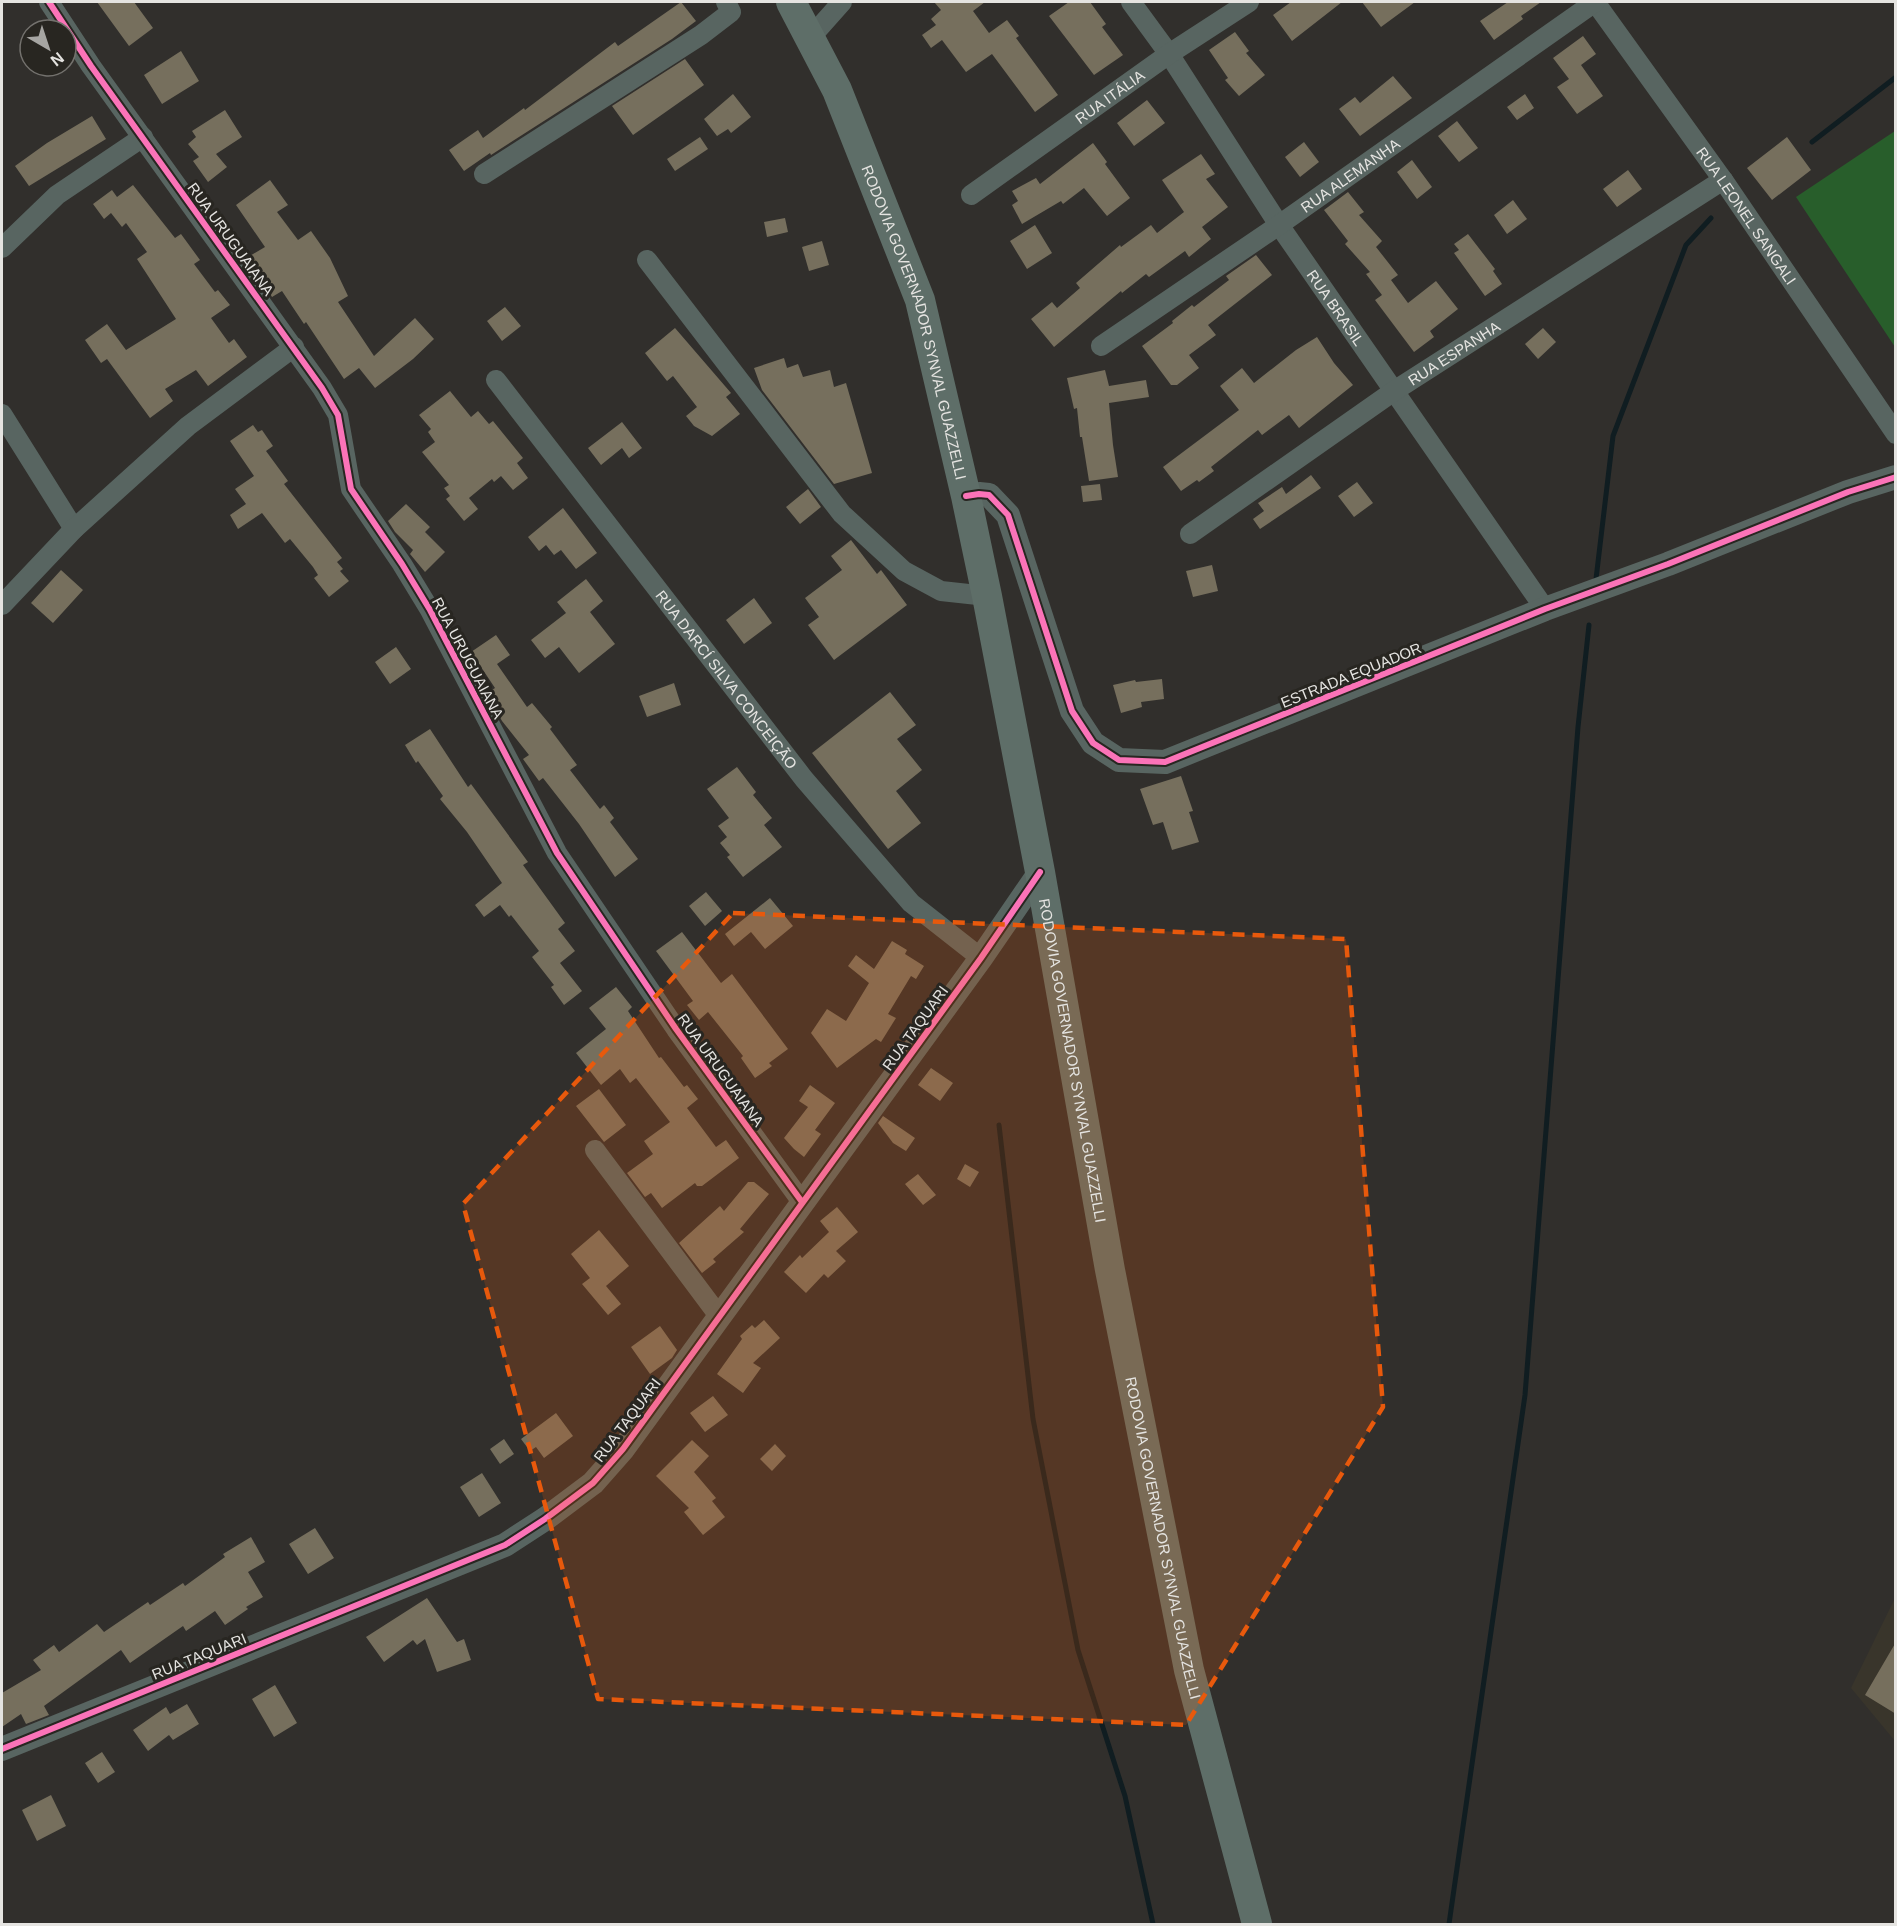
<svg xmlns="http://www.w3.org/2000/svg" width="1897" height="1926" font-family="Helvetica,sans-serif">
	<rect width="100%" height="100%" fill="#312f2c"/>
	<path fill="#39352b" d="M 1895,1598 L 1895,1741 L 1851,1688 Z"/>
	<path fill="#285e2b" d="M 1895,131 L 1895,347 L 1796,197 Z"/>
	<g fill="none" stroke-linecap="round" stroke-linejoin="round">
		<path stroke="#101d21" stroke-width="5" d="M 1812,142 L 1896,77
			M 1596,579 L 1613,436 L 1686,245 L 1711,218
			M 999,1125 L 1033,1419 L 1078,1650 L 1125,1796 L 1153,1924
			M 1449,1924 L 1525,1395 L 1578,727 L 1589,625"/>
	</g>
	<path fill="#766f5d" d="M 97,2 L 134,2 L 153,28 L 129,46 Z
		M 681,2 L 696,21 L 672,39 L 491,155 L 490,153 L 464,171 L 449,150 L 478,130 L 483,138 L 524,108 L 525,110 L 615,42 L 618,46 Z
		M 934,2 L 985,2 L 973,11 L 989,33 L 1007,20 L 1019,36 L 1016,38 L 1058,95 L 1035,112 L 992,54 L 966,72 L 942,40 L 931,48 L 922,35 L 936,25 L 931,19 L 941,10 Z
		M 1069,2 L 1090,2 L 1106,24 L 1102,27 L 1123,55 L 1094,75 L 1049,16 Z
		M 1291,2 L 1342,2 L 1292,41 L 1273,15 Z
		M 1362,2 L 1415,2 L 1381,27 Z
		M 1508,2 L 1541,2 L 1521,16 L 1523,19 L 1494,40 L 1480,21 Z
		M 1235,32 L 1249,51 L 1246,53 L 1265,75 L 1239,96 L 1225,80 L 1228,78 L 1209,50 Z
		M 1583,36 L 1596,54 L 1581,65 L 1603,96 L 1577,114 L 1557,87 L 1569,79 L 1553,58 Z
		M 181,51 L 199,81 L 162,104 L 144,75 Z
		M 685,59 L 704,85 L 633,135 L 612,106 Z
		M 1393,76 L 1412,98 L 1360,136 L 1339,109 L 1355,97 L 1360,103 Z
		M 733,94 L 751,117 L 731,133 L 728,129 L 717,136 L 704,119 Z
		M 1525,94 L 1534,108 L 1517,120 L 1507,107 Z
		M 1147,100 L 1165,123 L 1134,146 L 1117,123 Z
		M 225,110 L 242,137 L 216,154 L 227,167 L 208,182 L 193,161 L 199,157 L 188,144 L 196,137 L 192,131 Z
		M 92,116 L 106,139 L 29,186 L 15,166 L 47,143 Z
		M 1457,121 L 1478,148 L 1459,162 L 1438,136 Z
		M 700,137 L 708,149 L 675,171 L 667,159 Z
		M 1787,137 L 1811,170 L 1772,200 L 1747,168 Z
		M 1304,142 L 1319,162 L 1300,177 L 1285,157 Z
		M 1093,143 L 1107,162 L 1105,164 L 1130,198 L 1107,216 L 1084,188 L 1063,204 L 1061,201 L 1022,224 L 1012,205 L 1018,201 L 1012,191 L 1036,178 L 1040,184 Z
		M 1201,154 L 1215,174 L 1206,179 L 1228,207 L 1202,227 L 1211,239 L 1189,257 L 1185,251 L 1149,277 L 1146,274 L 1122,293 L 1121,291 L 1054,347 L 1031,319 L 1052,302 L 1057,308 L 1080,288 L 1076,283 L 1120,245 L 1121,247 L 1151,225 L 1157,233 L 1184,212 L 1162,180 Z
		M 1412,160 L 1432,187 L 1417,199 L 1397,172 Z
		M 1628,170 L 1642,189 L 1617,207 L 1603,189 Z
		M 270,180 L 288,205 L 277,212 L 298,240 L 311,231 L 330,258 L 348,296 L 338,302 L 374,356 L 415,318 L 434,339 L 413,359 L 375,388 L 359,368 L 344,379 L 306,322 L 304,324 L 282,291 L 272,297 L 248,257 L 265,247 L 236,205 Z
		M 133,185 L 175,238 L 181,234 L 200,260 L 194,264 L 215,292 L 218,290 L 230,305 L 211,318 L 229,343 L 234,339 L 247,357 L 208,386 L 196,370 L 165,389 L 173,401 L 150,418 L 107,359 L 101,363 L 85,340 L 107,324 L 126,350 L 176,319 L 137,259 L 147,252 L 126,223 L 122,227 L 111,213 L 104,219 L 93,204 L 112,190 L 117,197 Z
		M 1348,192 L 1364,212 L 1359,215 L 1382,241 L 1376,247 L 1398,275 L 1391,280 L 1408,303 L 1436,281 L 1458,309 L 1430,331 L 1434,337 L 1414,352 L 1375,300 L 1382,295 L 1366,274 L 1370,272 L 1345,244 L 1348,241 L 1324,210 Z
		M 1513,200 L 1527,219 L 1507,234 L 1494,215 Z
		M 785,218 L 788,232 L 767,237 L 764,222 Z
		M 1035,225 L 1052,253 L 1027,269 L 1010,241 Z
		M 1468,234 L 1495,269 L 1493,271 L 1502,284 L 1485,296 L 1454,253 L 1459,250 L 1454,244 Z
		M 822,241 L 829,265 L 809,271 L 802,247 Z
		M 1256,255 L 1272,275 L 1208,325 L 1216,335 L 1189,355 L 1199,368 L 1177,385 L 1171,385 L 1142,346 L 1173,323 L 1172,321 L 1192,305 L 1194,307 L 1229,280 L 1226,276 Z
		M 505,307 L 521,326 L 502,341 L 487,321 Z
		M 675,328 L 731,393 L 726,397 L 740,414 L 712,436 L 694,426 L 686,416 L 697,407 L 673,376 L 667,381 L 645,353 Z
		M 1543,328 L 1556,342 L 1538,359 L 1525,344 Z
		M 1317,337 L 1334,363 L 1353,385 L 1299,428 L 1289,415 L 1262,435 L 1258,430 L 1211,467 L 1214,471 L 1199,482 L 1197,480 L 1181,491 L 1163,467 L 1239,410 L 1220,386 L 1242,368 L 1254,383 L 1296,350 Z
		M 784,358 L 787,368 L 798,364 L 803,377 L 830,370 L 834,387 L 846,383 L 872,473 L 834,484 L 762,390 L 754,368 Z
		M 1105,370 L 1109,386 L 1146,380 L 1149,397 L 1109,403 L 1113,445 L 1118,477 L 1089,481 L 1082,437 L 1080,437 L 1077,408 L 1074,409 L 1067,378 Z
		M 450,391 L 471,417 L 478,411 L 489,424 L 493,421 L 523,458 L 517,463 L 528,478 L 513,490 L 501,476 L 494,482 L 492,479 L 469,498 L 478,509 L 464,521 L 446,499 L 450,496 L 444,488 L 449,485 L 422,452 L 435,442 L 428,432 L 431,429 L 419,415 Z
		M 622,422 L 642,448 L 629,458 L 622,448 L 601,465 L 588,448 Z
		M 253,425 L 258,432 L 262,430 L 273,446 L 266,451 L 288,481 L 284,484 L 342,558 L 337,562 L 343,569 L 340,571 L 349,581 L 329,597 L 314,578 L 318,575 L 313,567 L 290,539 L 285,543 L 262,513 L 238,529 L 230,515 L 246,504 L 235,489 L 254,476 L 230,441 Z
		M 1311,475 L 1321,488 L 1260,529 L 1253,519 L 1264,511 L 1258,503 L 1282,487 L 1286,494 Z
		M 1357,482 L 1373,503 L 1354,517 L 1338,496 Z
		M 1100,484 L 1102,500 L 1083,502 L 1081,486 Z
		M 808,489 L 821,507 L 800,524 L 786,507 Z
		M 406,504 L 430,527 L 425,532 L 445,552 L 425,572 L 410,554 L 413,550 L 395,532 L 388,521 Z
		M 563,508 L 597,553 L 576,569 L 561,550 L 554,555 L 546,545 L 539,551 L 528,537 Z
		M 851,540 L 877,574 L 881,570 L 907,605 L 834,660 L 808,625 L 819,617 L 805,598 L 842,570 L 831,556 Z
		M 1212,565 L 1218,591 L 1193,597 L 1186,571 Z
		M 61,570 L 83,590 L 53,623 L 31,603 Z
		M 586,579 L 603,601 L 590,612 L 615,644 L 579,673 L 559,647 L 545,658 L 531,640 L 566,613 L 557,602 Z
		M 754,598 L 772,623 L 744,644 L 726,620 Z
		M 496,635 L 510,655 L 497,664 L 527,707 L 532,703 L 552,727 L 550,729 L 577,765 L 570,770 L 600,809 L 604,805 L 614,818 L 610,822 L 638,859 L 615,877 L 579,824 L 543,778 L 539,781 L 523,759 L 529,755 L 502,721 L 487,693 L 495,688 L 471,652 Z
		M 396,647 L 411,669 L 390,684 L 375,662 Z
		M 1162,679 L 1164,699 L 1141,702 L 1142,707 L 1121,713 L 1113,685 L 1135,680 L 1136,682 Z
		M 674,683 L 681,705 L 647,717 L 639,696 Z
		M 890,692 L 916,725 L 897,739 L 922,770 L 896,791 L 921,823 L 888,849 L 812,753 Z
		M 430,729 L 468,787 L 471,784 L 528,862 L 523,865 L 565,923 L 558,929 L 575,951 L 560,963 L 582,991 L 564,1005 L 551,987 L 554,985 L 532,957 L 539,951 L 511,915 L 509,917 L 500,905 L 484,917 L 475,905 L 502,883 L 467,832 L 440,799 L 443,796 L 418,761 L 416,763 L 405,745 Z
		M 737,767 L 756,792 L 753,795 L 772,818 L 764,825 L 782,847 L 743,877 L 727,857 L 730,855 L 720,843 L 727,837 L 718,826 L 729,818 L 707,789 Z
		M 1181,776 L 1193,811 L 1189,812 L 1199,842 L 1172,850 L 1163,822 L 1153,825 L 1140,789 Z
		M 706,892 L 722,911 L 705,926 L 689,906 Z
		M 770,898 L 793,926 L 765,949 L 751,932 L 734,946 L 725,934 Z
		M 682,932 L 721,983 L 732,974 L 788,1049 L 769,1063 L 772,1066 L 755,1078 L 741,1058 L 743,1056 L 708,1012 L 699,1020 L 687,1005 L 693,1001 L 656,951 Z
		M 892,941 L 907,950 L 905,954 L 924,966 L 916,979 L 911,976 L 888,1014 L 896,1018 L 881,1042 L 876,1039 L 837,1068 L 811,1033 L 827,1009 L 846,1021 L 869,983 L 848,966 L 856,955 L 874,969 Z
		M 616,987 L 632,1007 L 628,1011 L 659,1058 L 661,1057 L 684,1087 L 687,1085 L 698,1099 L 687,1108 L 716,1147 L 726,1140 L 739,1158 L 702,1186 L 697,1186 L 695,1183 L 662,1208 L 651,1193 L 645,1197 L 627,1173 L 653,1154 L 644,1141 L 670,1122 L 636,1078 L 630,1083 L 620,1069 L 601,1085 L 576,1053 L 606,1029 L 589,1008 Z
		M 931,1068 L 953,1083 L 940,1101 L 918,1085 Z
		M 810,1085 L 835,1103 L 815,1130 L 821,1134 L 804,1157 L 794,1149 L 784,1138 L 808,1107 L 799,1101 Z
		M 599,1089 L 626,1125 L 604,1142 L 576,1106 Z
		M 883,1116 L 915,1138 L 906,1151 L 893,1143 L 878,1123 Z
		M 965,1164 L 979,1172 L 970,1187 L 957,1179 Z
		M 918,1174 L 936,1195 L 923,1205 L 905,1184 Z
		M 748,1182 L 754,1182 L 769,1194 L 740,1229 L 744,1232 L 713,1259 L 716,1262 L 702,1273 L 679,1243 L 720,1206 L 724,1211 Z
		M 837,1207 L 858,1232 L 836,1251 L 846,1261 L 828,1278 L 824,1274 L 806,1293 L 784,1272 L 800,1255 L 802,1258 L 829,1232 L 820,1221 Z
		M 599,1230 L 629,1266 L 606,1286 L 621,1304 L 608,1315 L 582,1284 L 590,1278 L 571,1254 Z
		M 764,1320 L 780,1338 L 753,1363 L 761,1368 L 743,1393 L 717,1374 L 742,1339 L 740,1336 L 752,1325 L 755,1328 Z
		M 660,1326 L 677,1350 L 672,1358 L 650,1374 L 631,1347 Z
		M 713,1396 L 728,1415 L 705,1432 L 690,1413 Z
		M 556,1413 L 573,1436 L 544,1458 L 536,1447 L 530,1451 L 521,1439 Z
		M 504,1439 L 514,1454 L 500,1464 L 490,1449 Z
		M 692,1440 L 709,1456 L 694,1472 L 716,1498 L 712,1501 L 725,1517 L 703,1535 L 684,1512 L 689,1508 L 656,1476 Z
		M 775,1444 L 786,1456 L 772,1471 L 760,1459 Z
		M 482,1473 L 501,1503 L 479,1517 L 460,1487 Z
		M 315,1528 L 334,1558 L 308,1574 L 289,1544 Z
		M 251,1537 L 265,1562 L 248,1572 L 263,1597 L 246,1607 L 248,1609 L 225,1625 L 215,1611 L 186,1631 L 183,1626 L 130,1663 L 121,1650 L 44,1706 L 49,1715 L 26,1724 L 21,1714 L 2,1727 L 2,1693 L 41,1670 L 33,1660 L 54,1645 L 59,1652 L 97,1624 L 104,1632 L 148,1602 L 150,1605 L 183,1583 L 185,1586 L 225,1557 L 223,1554 Z
		M 427,1598 L 457,1642 L 464,1639 L 471,1660 L 437,1672 L 425,1639 L 417,1645 L 413,1640 L 384,1662 L 366,1637 Z
		M 1896,1642 L 1896,1714 L 1865,1695 Z
		M 275,1685 L 297,1723 L 274,1737 L 252,1699 Z
		M 187,1704 L 199,1724 L 173,1740 L 169,1735 L 148,1751 L 133,1730 L 166,1707 L 170,1714 Z
		M 102,1752 L 115,1772 L 98,1783 L 85,1763 Z
		M 51,1795 L 66,1826 L 37,1841 L 22,1810 Z"/>
	<g fill="none" stroke-linecap="round" stroke-linejoin="round">
		<g stroke="#586561" stroke-width="20">
			<path d="M 49,2 L 91,66 L 322,388 L 338,415 L 351,489 L 402,564 L 430,610 L 557,853 L 676,1029 L 802,1202"/>
			<path id="s1" d="M 1131,2 L 1169,54 L 1279,225 L 1545,609"/>
			<path id="s2" d="M 1595,2 L 1723,180 L 1896,434"/>
			<path d="M 810,38 L 842,2"/>
			<path d="M 484,174 L 701,35 L 731,12 L 726,2"/>
			<path id="s3" d="M 971,195 L 1169,54 L 1249,2"/>
			<path d="M 2,248 L 57,195 L 143,137"/>
			<path d="M 647,260 L 842,514 L 904,571 L 941,591 L 987,596"/>
			<path id="s4" d="M 1101,346 L 1279,225 L 1595,2"/>
			<path id="s5" d="M 496,380 L 804,779 L 911,903 L 981,958"/>
			<path d="M 2,414 L 74,529"/>
			<path id="s6" d="M 1190,534 L 1394,391 L 1723,180"/>
			<path d="M 2,605 L 74,529 L 188,426 L 294,347"/>
			<path d="M 595,1150 L 719,1316"/>
		</g>
		<path stroke="#586561" stroke-width="24" d="M 966,496 L 979,494 L 989,495 L 1008,515 L 1072,711 L 1093,743 L 1119,760 L 1165,762 L 1545,609 L 1668,564 L 1848,492 L 1896,477
			M 2,1749 L 505,1545 L 545,1519 L 593,1483 L 623,1449 L 981,958 L 1040,872"/>
		<path stroke="#5e6e68" stroke-width="30" id="s7" d="M 791,2 L 837,90 L 920,300 L 966,496 L 987,596 L 1040,872 L 1110,1270 L 1189,1670 L 1257,1924"/>
		<defs>
			<path id="cycleway" d="M 49,2 L 91,66 L 322,388 L 338,415 L 351,489 L 402,564 L 430,610 L 557,853 L 676,1029 L 802,1202
				M 966,496 L 979,494 L 989,495 L 1008,515 L 1072,711 L 1093,743 L 1119,760 L 1165,762 L 1545,609 L 1668,564 L 1848,492 L 1896,477
				M 2,1749 L 505,1545 L 545,1519 L 593,1483 L 623,1449 L 981,958 L 1040,872"/>
		</defs>
		<use href="#cycleway" stroke="#282621" stroke-width="10"/>
		<use href="#cycleway" stroke="#fb73b8" stroke-width="6"/>
	</g>
	<path fill="#e8590c" fill-opacity="0.2" stroke="#e8590c" stroke-width="4.5" stroke-dasharray="12 8" stroke-linejoin="round" d="M 733,913 L 1346,939 L 1383,1407 L 1186,1725 L 598,1699 L 463,1204 Z"/>
	<g text-anchor="middle" dominant-baseline="central" stroke-width="6" stroke-linejoin="round" paint-order="stroke">
		<g font-size="15" fill="#e5e4e1" stroke="#282621">
			<text stroke="none"><textPath href="#s3" startOffset="170">RUA ITÁLIA</textPath></text>
			<text stroke="none"><textPath href="#s4" startOffset="302">RUA ALEMANHA</textPath></text>
			<text stroke="none"><textPath href="#s2" startOffset="262">RUA LEONEL SANGALI</textPath></text>
			<text transform="translate(231 239) rotate(54)">RUA URUGUAIANA</text>
			<text stroke="none"><textPath href="#s1" startOffset="368">RUA BRASIL</textPath></text>
			<text stroke="none"><textPath href="#s7" startOffset="345">RODOVIA GOVERNADOR SYNVAL GUAZZELLI</textPath></text>
			<text stroke="none"><textPath href="#s6" startOffset="320">RUA ESPANHA</textPath></text>
			<text transform="translate(468 658) rotate(62)">RUA URUGUAIANA</text>
			<text transform="translate(1351 675) rotate(-22)">ESTRADA EQUADOR</text>
			<text stroke="none"><textPath href="#s5" startOffset="378">RUA DARCÍ SILVA CONCEIÇÃO</textPath></text>
			<text transform="translate(915 1028) rotate(-54)">RUA TAQUARI</text>
			<text stroke="none"><textPath href="#s7" startOffset="1101">RODOVIA GOVERNADOR SYNVAL GUAZZELLI</textPath></text>
			<text transform="translate(721 1070) rotate(54)">RUA URUGUAIANA</text>
			<text transform="translate(627 1420) rotate(-53)">RUA TAQUARI</text>
			<text stroke="none"><textPath href="#s7" startOffset="1587">RODOVIA GOVERNADOR SYNVAL GUAZZELLI</textPath></text>
			<text transform="translate(199 1656) rotate(-22)">RUA TAQUARI</text>
		</g>
	</g>
	<rect width="1897" height="1926" fill="none" stroke="#e5e4e1" stroke-width="6"/>
	<g transform="translate(48 48) rotate(141)"><circle r="28" fill="#282621" stroke="#74726e" stroke-width="1.5"/>
	<path d="M0-4.5L10 22L0 15L-10 22Z" fill="#a6a5a2"/>
	<text y="-9" font-size="16" font-weight="bold" text-anchor="middle" fill="#e5e4e1">N</text>
	</g>
</svg>
